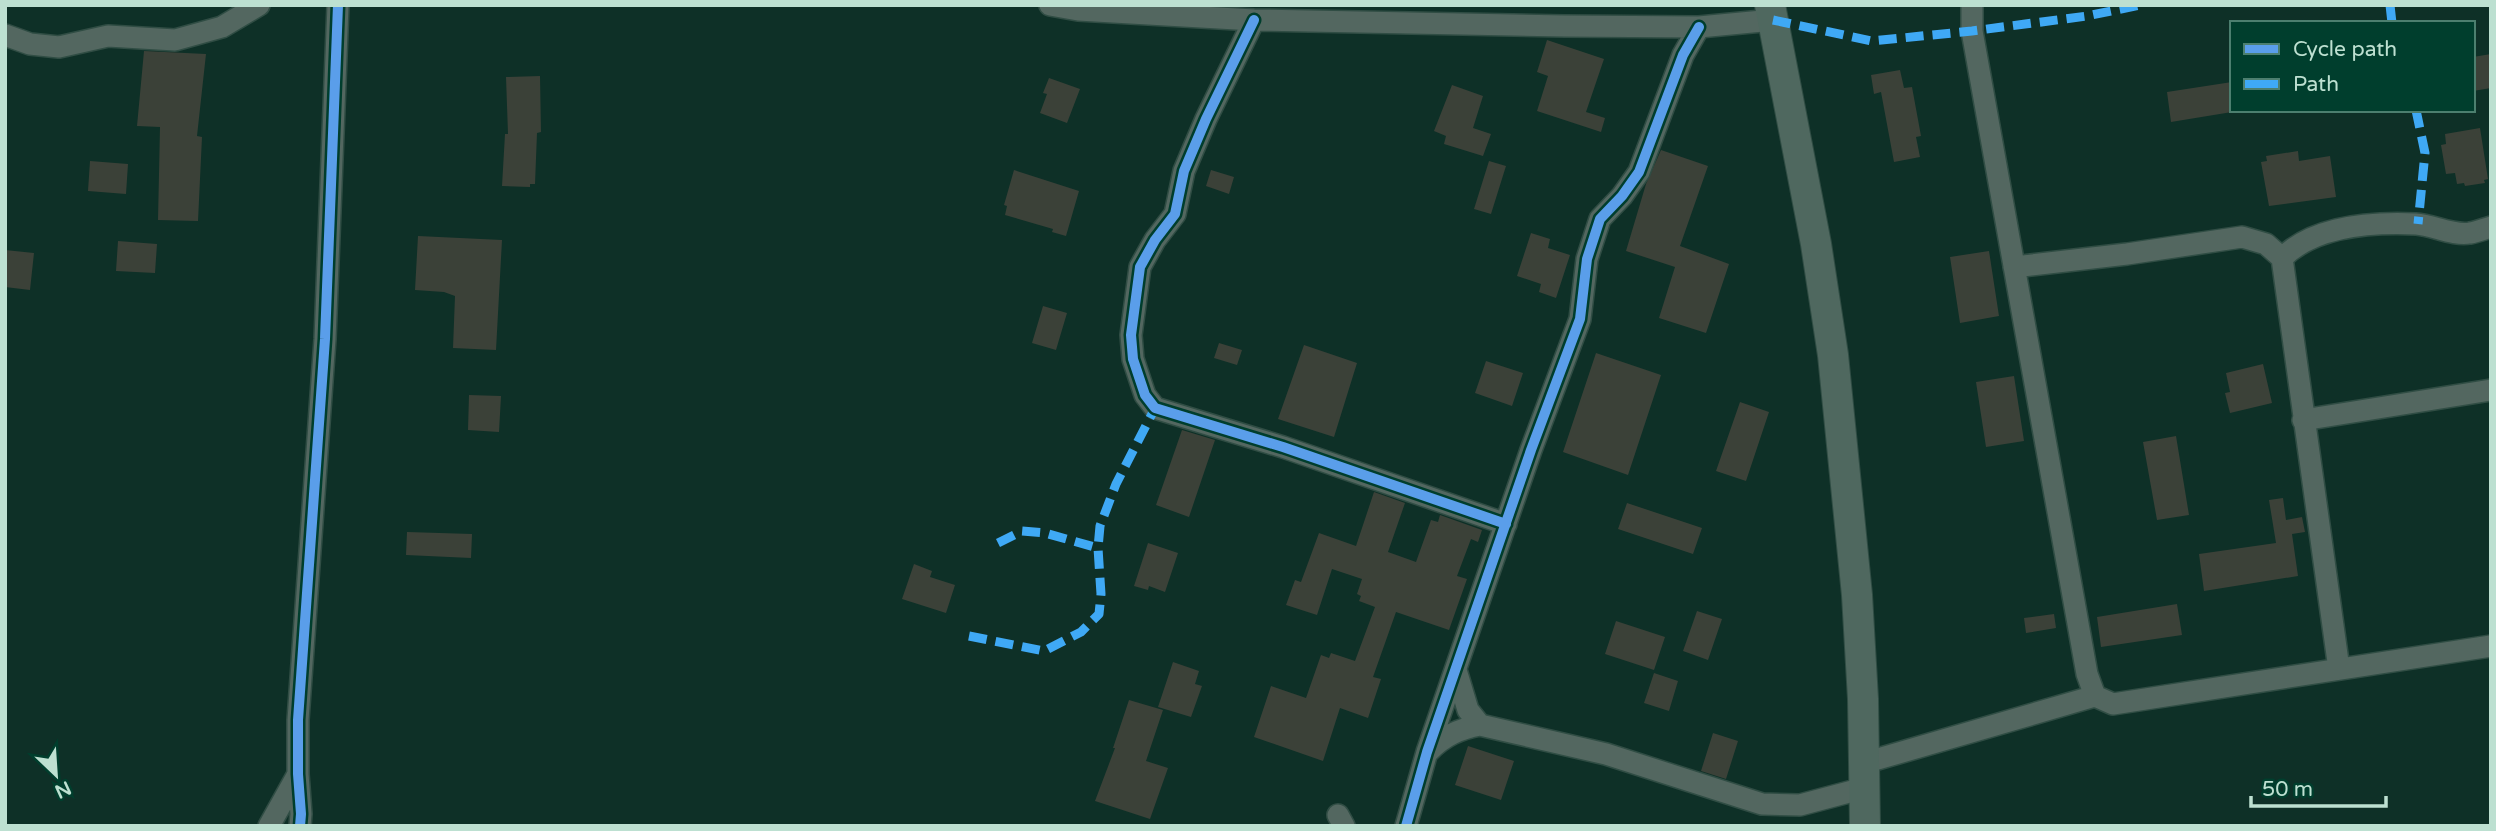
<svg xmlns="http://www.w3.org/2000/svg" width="2496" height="831" font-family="'Varela Round',sans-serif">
	<rect width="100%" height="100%" fill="#0e3027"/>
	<path fill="#3b4138" d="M 1547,40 L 1604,59 L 1586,112 L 1605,118 L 1601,132 L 1537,111 L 1548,76 L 1537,72 Z
		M 144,51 L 206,54 L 197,136 L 202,137 L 198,221 L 158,220 L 160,127 L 137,126 Z
		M 2491,54 L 2491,88 L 2473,91 L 2473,57 Z
		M 1900,70 L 1904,88 L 1912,87 L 1921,136 L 1916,137 L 1920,157 L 1894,162 L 1881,92 L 1874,94 L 1871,75 Z
		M 540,76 L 541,132 L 537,133 L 535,184 L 530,184 L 530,187 L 502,186 L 505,134 L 508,134 L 506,77 Z
		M 1049,78 L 1080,89 L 1067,123 L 1040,113 L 1047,94 L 1043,93 Z
		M 2232,82 L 2232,112 L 2171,122 L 2167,92 Z
		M 1452,85 L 1483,96 L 1473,128 L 1491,134 L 1483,156 L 1444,144 L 1446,136 L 1434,131 Z
		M 2480,128 L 2488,179 L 2484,180 L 2485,183 L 2465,186 L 2464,183 L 2457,184 L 2455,173 L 2446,174 L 2441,145 L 2446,144 L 2445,134 Z
		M 1661,150 L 1708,166 L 1680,246 L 1729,264 L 1706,333 L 1659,318 L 1675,267 L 1626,251 L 1646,184 Z
		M 2298,151 L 2299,161 L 2330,156 L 2336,197 L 2269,206 L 2261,162 L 2267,161 L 2266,156 Z
		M 90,161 L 128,164 L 126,194 L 88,191 Z
		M 1489,161 L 1506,166 L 1491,214 L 1474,209 Z
		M 1014,170 L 1079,191 L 1066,236 L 1052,232 L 1053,229 L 1005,215 L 1007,206 L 1004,205 Z
		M 1211,170 L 1234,177 L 1229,194 L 1206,186 Z
		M 1531,233 L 1550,239 L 1548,248 L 1570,255 L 1556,298 L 1539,292 L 1541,284 L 1517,276 Z
		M 418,236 L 502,240 L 496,350 L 453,348 L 455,296 L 444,292 L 415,290 Z
		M 118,241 L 157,244 L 155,273 L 116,271 Z
		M 5,250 L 34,253 L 30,290 L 5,287 Z
		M 1989,251 L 1999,316 L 1960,323 L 1950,257 Z
		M 1043,306 L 1067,313 L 1056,350 L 1032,343 Z
		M 1219,343 L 1242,350 L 1237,365 L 1214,358 Z
		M 1304,345 L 1357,363 L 1334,437 L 1278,419 Z
		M 1596,353 L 1661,375 L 1628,475 L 1563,452 Z
		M 1486,361 L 1523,373 L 1512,406 L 1475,393 Z
		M 2263,364 L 2272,403 L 2230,413 L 2225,393 L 2230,392 L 2226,373 Z
		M 2014,376 L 2024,441 L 1986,447 L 1976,382 Z
		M 469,395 L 501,396 L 499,432 L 468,430 Z
		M 1740,402 L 1769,412 L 1746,481 L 1716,471 Z
		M 1182,430 L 1215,440 L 1189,517 L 1156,505 Z
		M 2176,436 L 2189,515 L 2157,520 L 2143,442 Z
		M 1374,492 L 1405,503 L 1388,552 L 1416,562 L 1431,520 L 1438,522 L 1440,515 L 1482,530 L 1478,542 L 1471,539 L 1457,576 L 1467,579 L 1449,630 L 1396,612 L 1373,677 L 1381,679 L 1368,718 L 1340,708 L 1323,761 L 1254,737 L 1271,686 L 1306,698 L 1321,655 L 1329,658 L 1331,653 L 1355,661 L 1375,607 L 1359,601 L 1361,596 L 1357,594 L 1362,579 L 1332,569 L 1317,615 L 1286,605 L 1295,580 L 1301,582 L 1319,533 L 1356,546 Z
		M 2283,498 L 2286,520 L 2302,517 L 2305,532 L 2292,534 L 2298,576 L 2204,591 L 2199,554 L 2276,543 L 2269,500 Z
		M 1627,503 L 1702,528 L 1693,554 L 1618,529 Z
		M 407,532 L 472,534 L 471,558 L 406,555 Z
		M 1148,543 L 1178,553 L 1165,592 L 1149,586 L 1148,590 L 1134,586 Z
		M 914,564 L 932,571 L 930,577 L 955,585 L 946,613 L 902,599 Z
		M 2177,604 L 2182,635 L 2101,647 L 2097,617 Z
		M 1697,611 L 1722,619 L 1708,660 L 1683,651 Z
		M 2054,614 L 2056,628 L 2026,633 L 2024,618 Z
		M 1616,621 L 1665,637 L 1654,670 L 1605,654 Z
		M 1173,662 L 1199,671 L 1195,684 L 1202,686 L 1191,717 L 1158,707 Z
		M 1654,673 L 1678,681 L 1669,711 L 1644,703 Z
		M 1129,700 L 1163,710 L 1146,761 L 1168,768 L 1150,819 L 1095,801 L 1115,748 L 1113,748 Z
		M 1713,733 L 1738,741 L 1726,779 L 1701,771 Z
		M 1468,746 L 1514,761 L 1501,800 L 1455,785 Z"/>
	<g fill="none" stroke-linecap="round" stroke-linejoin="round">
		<defs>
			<path id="street" d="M 1050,5 L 1078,10 L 1254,20 L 1565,26 L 1699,27 L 1773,20
				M 1972,5 L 1972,31 L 2087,674 L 2095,696
				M 1254,20 L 1206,119 L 1184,171 L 1175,214 L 1155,240 L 1140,267 L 1131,335 L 1133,359 L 1145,395 L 1155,408 L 1283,447 L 1506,524
				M 5,35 L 30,44 L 59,47 L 108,36 L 175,40 L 222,27 L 259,5
				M 2282,258 C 2314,226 2372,222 2416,224 C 2433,225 2453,236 2470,233 C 2477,232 2484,229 2491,227
				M 2014,267 L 2127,254 L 2242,237 L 2266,244 L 2282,258 L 2339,669
				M 2303,420 L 2491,390
				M 1456,670 L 1468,710 L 1480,725
				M 1429,751 C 1444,736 1459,729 1480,725 L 1606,754 L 1762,804 L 1800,805 L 1864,788
				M 1864,763 L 2095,696 L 2113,704 L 2491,646
				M 1338,815 L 1344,826
				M 269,826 L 298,774
				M 300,826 L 301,814 L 298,774 L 298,720 L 325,339 L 338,5
				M 1406,826 L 1427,752 L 1531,450 L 1580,319 L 1587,259 L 1600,219 L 1622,196 L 1639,172 L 1683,55 L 1699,27"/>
			<path id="secondary" d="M 1770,5 L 1816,244 L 1833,355 L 1857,595 L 1863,699 L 1865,826"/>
		</defs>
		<use href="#street" stroke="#304d44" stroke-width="24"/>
		<use href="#secondary" stroke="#304d44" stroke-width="32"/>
		<use href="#street" stroke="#536760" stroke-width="21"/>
		<use href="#secondary" stroke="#4f685f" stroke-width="30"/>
		<path stroke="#3fa9f5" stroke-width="9" stroke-dasharray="18 9" stroke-linecap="butt" d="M 2390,5 L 2392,23
			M 1773,20 L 1872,41 L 1972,31 L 2087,16 L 2140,5
			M 2416,110 L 2425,153 L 2418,224
			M 998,543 L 1022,531 L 1045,533 L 1098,548
			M 969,636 L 1044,651 L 1081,632 L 1099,614 L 1101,594 L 1098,548 L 1100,526 L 1116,484 L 1155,408"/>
		<defs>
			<path id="cycleway" d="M 1254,20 L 1206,119 L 1184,171 L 1175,214 L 1155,240 L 1140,267 L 1131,335 L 1133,359 L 1145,395 L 1155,408 L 1283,447 L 1506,524
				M 300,826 L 301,814 L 298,774 L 298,720 L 325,339 L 338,5
				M 1406,826 L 1427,752 L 1531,450 L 1580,319 L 1587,259 L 1600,219 L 1622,196 L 1639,172 L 1683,55 L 1699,27"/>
		</defs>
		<use href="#cycleway" stroke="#003e2d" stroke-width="15"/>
		<use href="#cycleway" stroke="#5a9eea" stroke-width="10"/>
	</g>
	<rect width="2496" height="831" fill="none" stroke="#bde0d1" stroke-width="14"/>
	<rect x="2230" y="21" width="245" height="91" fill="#003e2d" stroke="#4c7f6f" stroke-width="2"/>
	<rect x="2244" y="44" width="35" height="10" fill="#5a9eea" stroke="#4c7f6f" stroke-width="2"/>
	<text x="2293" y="56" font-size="21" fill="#bde0d1">Cycle path</text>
	<rect x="2244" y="79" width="35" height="10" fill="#3fa9f5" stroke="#4c7f6f" stroke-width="2"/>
	<text x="2293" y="91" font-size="21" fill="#bde0d1">Path</text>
	<g transform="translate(56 775) rotate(155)" stroke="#003e2d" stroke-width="5" paint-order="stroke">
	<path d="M0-5L12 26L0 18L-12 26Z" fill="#bde0d1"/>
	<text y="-10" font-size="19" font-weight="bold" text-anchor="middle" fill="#bde0d1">N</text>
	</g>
	<path d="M2251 796v10h135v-10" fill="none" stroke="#bde0d1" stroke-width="3.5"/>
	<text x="2262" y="796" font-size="21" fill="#bde0d1" stroke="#003e2d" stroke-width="5" paint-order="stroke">50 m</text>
</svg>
